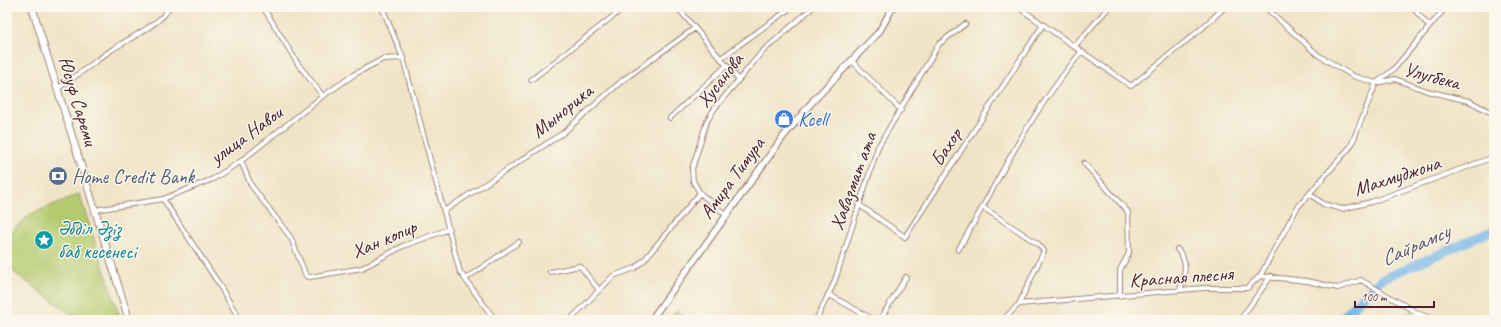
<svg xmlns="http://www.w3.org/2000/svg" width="1501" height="327" font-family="Caveat,sans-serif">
	<rect width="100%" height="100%" fill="#fbf7ec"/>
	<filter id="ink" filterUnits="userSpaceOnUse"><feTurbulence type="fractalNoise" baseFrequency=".025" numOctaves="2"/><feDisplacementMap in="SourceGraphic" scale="8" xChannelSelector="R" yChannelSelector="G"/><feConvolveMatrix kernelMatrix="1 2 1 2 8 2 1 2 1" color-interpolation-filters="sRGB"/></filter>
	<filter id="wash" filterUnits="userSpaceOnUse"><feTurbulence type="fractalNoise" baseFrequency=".012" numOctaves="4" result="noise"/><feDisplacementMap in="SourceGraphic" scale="16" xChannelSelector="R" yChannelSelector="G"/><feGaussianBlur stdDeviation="0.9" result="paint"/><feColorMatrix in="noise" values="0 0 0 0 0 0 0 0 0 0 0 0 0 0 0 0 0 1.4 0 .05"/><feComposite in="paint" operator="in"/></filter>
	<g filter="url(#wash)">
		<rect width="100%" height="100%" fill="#f0e4c6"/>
		<path fill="#b5ca6e" stroke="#80744c" d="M 79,194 L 121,320 L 79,320 L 7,267 L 7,235 L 31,214 Z
			M 676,311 L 689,320 L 670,320 Z"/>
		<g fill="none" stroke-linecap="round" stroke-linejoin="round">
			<path stroke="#72b5e7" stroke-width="9" d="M 1340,320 L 1380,280 L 1494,230"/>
		</g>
	</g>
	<g filter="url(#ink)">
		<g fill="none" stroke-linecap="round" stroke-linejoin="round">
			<defs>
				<path id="minor" d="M 263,7 L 298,64 L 323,96
					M 382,7 L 403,58 L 460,272 L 495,320
					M 677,7 L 738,79
					M 1018,7 L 1131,86 L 1201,29 L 1225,7
					M 1265,7 L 1318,55 L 1353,76 L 1376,83 L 1395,79 L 1427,91 L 1469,101 L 1494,114
					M 1412,7 L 1429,26
					M 1074,47 L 1109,7
					M 721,58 L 792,7
					M 852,61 L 901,110
					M 531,80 L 625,7
					M 57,89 C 75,77 92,64 110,51 C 124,41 165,22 169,7
					M 670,118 L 727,65
					M 241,161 L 251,185 L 291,238 L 306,276 L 310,277 L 362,268 L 403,246 L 449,229
					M 1084,163 L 1128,212 L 1129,253 L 1120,270 L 1120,296
					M 1310,194 L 1323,204 L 1342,209 L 1371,202 L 1494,157
					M 163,199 L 217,281 L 240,320
					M 858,204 L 905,237 L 1042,26
					M 984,208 L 1038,244 L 1044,251 L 1019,304 L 1003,320
					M 95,210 L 163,199 L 213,179 L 241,161 L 323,96 L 355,74 L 383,59 L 403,58
					M 444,211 L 563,133 L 623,80 L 695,28
					M 726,215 L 700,193 L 693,181 L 692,169 L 707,121 L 715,108 L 762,52 L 813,7
					M 1177,249 C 1190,264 1184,273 1180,290
					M 958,250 C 983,209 1004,165 1029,125 C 1045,99 1062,76 1081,52
					M 550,272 L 580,266 L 599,290
					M 1260,276 L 1297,208 L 1351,146 L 1376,83 L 1394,69 L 1446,7
					M 465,279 L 519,242
					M 828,294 L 874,320
					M 1019,304 L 1204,288 L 1247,288 L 1260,276 L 1307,281 L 1338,288 L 1361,280 L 1419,314
					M 299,320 L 314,320
					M 570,320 L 613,276 L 635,268 L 645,259 L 700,193
					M 816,320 L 834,283 L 878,147 L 939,44 L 965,24
					M 880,320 L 906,277
					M 1240,320 L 1271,276
					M 1402,320 L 1419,314 L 1437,320"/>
				<path id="tertiary" d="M 651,320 L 783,137 L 813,101 L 879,32 L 893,7"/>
				<path id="secondary" d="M 32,7 L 129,320"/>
			</defs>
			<use href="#minor" stroke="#9d8278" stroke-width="6"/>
			<use href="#tertiary" stroke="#9d8278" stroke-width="8"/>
			<use href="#secondary" stroke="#9d8278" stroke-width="8"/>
			<use href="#minor" stroke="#fff" stroke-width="4"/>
			<use href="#tertiary" stroke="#fff" stroke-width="5.5"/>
			<use href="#secondary" stroke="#fff" stroke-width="6"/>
		</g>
	</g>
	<defs>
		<symbol id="shop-disc" viewBox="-11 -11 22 22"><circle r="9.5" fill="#3f7fe0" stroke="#fbf7ec"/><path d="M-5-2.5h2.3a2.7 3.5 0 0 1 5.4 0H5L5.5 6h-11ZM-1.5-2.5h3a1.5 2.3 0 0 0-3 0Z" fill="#fff"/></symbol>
		<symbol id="bank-disc" viewBox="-11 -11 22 22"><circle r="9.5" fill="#5c6f8a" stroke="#fbf7ec"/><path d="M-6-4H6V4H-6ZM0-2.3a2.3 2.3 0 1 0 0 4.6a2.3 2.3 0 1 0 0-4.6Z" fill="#fff"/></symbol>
		<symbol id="sight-disc" viewBox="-11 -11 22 22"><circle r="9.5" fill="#0f9aa8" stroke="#fbf7ec"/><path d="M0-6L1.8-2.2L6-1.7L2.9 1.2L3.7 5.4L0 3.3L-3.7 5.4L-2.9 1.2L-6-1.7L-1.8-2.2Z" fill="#fff"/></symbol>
	</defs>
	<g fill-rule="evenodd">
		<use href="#shop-disc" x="773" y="108" width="22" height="22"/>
		<use href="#bank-disc" x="47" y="165" width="22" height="22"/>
		<use href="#sight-disc" x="33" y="229" width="22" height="22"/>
	</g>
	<g text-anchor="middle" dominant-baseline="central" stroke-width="3" stroke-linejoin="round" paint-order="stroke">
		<g font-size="20" fill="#4a1f2b" stroke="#fbf7ec">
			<text transform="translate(1432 76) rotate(15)">Улугбека</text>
			<text transform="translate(720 80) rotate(-52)">Хусанова</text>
			<text transform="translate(78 101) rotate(73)">Юсуф Сареми</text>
			<text transform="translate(562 111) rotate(-39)">Мынорика</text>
			<text transform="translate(246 135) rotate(-36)">улица Навои</text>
			<text transform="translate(946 147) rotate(-57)">Бахор</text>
			<text transform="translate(1397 176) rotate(-18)">Махмуджона</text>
			<text transform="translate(732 178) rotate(-54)">Амира Тимура</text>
			<text transform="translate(853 181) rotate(-70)">Хавазмат ата</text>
			<text transform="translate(384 239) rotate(-23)">Хан копир</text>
			<text transform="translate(1181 277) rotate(-4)">Красная плесня</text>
		</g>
		<g font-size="20" fill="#366cbe" stroke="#fbf7ec" text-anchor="start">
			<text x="798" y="119">Kcell</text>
		</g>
		<g font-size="20" fill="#4e5e75" stroke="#fbf7ec" text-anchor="start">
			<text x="72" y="176">Home Credit Bank</text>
		</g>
		<g font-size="20" fill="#0d838f" stroke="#fbf7ec" text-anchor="start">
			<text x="58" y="228">Әбділ Әзіз<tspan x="58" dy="23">баб кесенесі</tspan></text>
		</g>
		<g font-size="21" font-style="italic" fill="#58546d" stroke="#fbf7ec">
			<text transform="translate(1415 245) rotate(-24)">Сайрамсу</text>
		</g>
	</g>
	<rect width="1501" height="327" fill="none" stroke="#fbf7ec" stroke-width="24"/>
	<path d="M1355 301v6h79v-6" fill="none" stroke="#4a1f2b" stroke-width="2"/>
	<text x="1361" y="301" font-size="12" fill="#4a1f2b" stroke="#fbf7ec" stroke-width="3" paint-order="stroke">100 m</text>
</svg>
